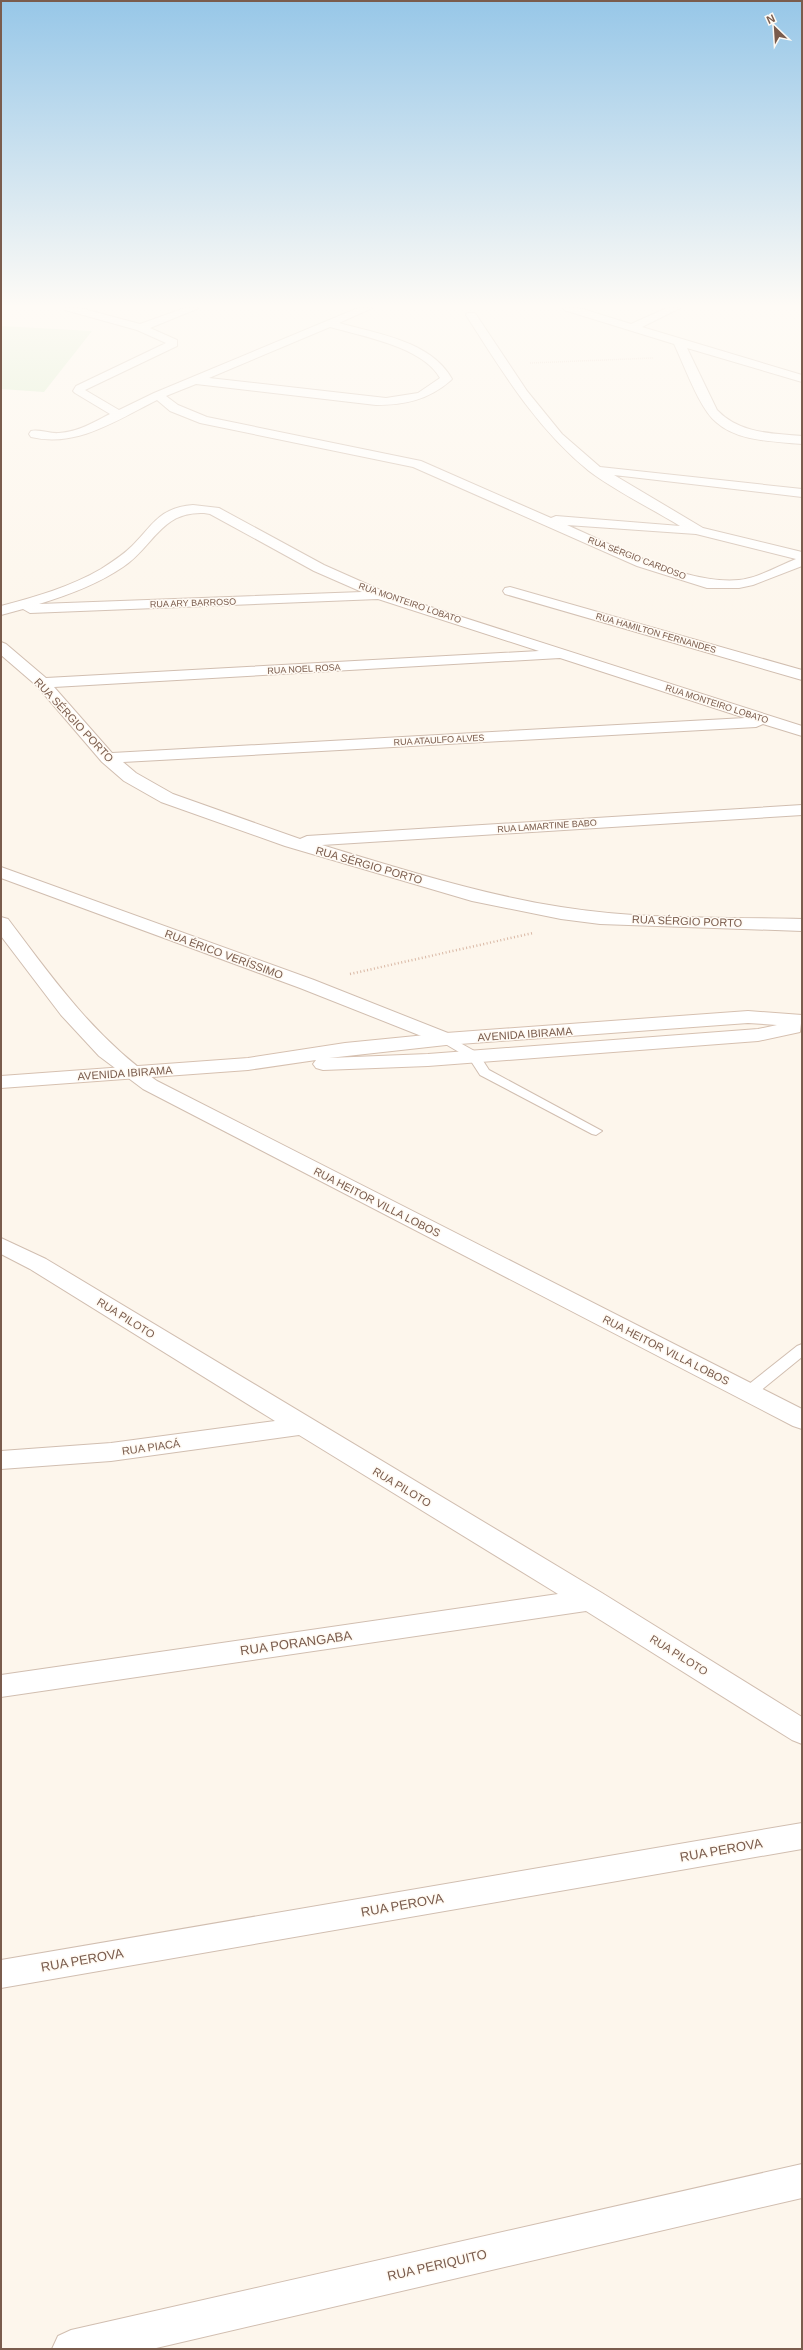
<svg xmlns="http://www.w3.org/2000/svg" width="803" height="2350" font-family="Helvetica,sans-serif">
	<rect width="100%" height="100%" fill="#fdf6ec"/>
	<path fill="#d8ecc9" d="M 1,326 L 92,331 L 44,392 L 1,389 Z"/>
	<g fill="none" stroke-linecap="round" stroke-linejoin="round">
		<defs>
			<path id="lane" d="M 446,1035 L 478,1053 L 489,1070 L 602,1131 L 596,1135 L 592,1134 L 480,1075 L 469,1058 L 442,1042 L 440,1039 Z
				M 802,1344 L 802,1357 L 754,1396 L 744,1396 L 742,1392 L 744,1388 L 797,1346 Z"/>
			<path id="street" d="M 64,308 L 80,308 L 140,324 L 185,308 L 199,308 L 150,328 L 177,340 L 177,346 L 85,390 L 119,410 L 154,393 L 358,308 L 372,308 L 339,323 C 378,334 431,341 452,379 L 450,381 C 428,400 404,405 376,405 L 196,384 L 166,396 L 178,405 L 207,417 L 421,461 L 551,518 L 556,516 L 680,526 C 652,509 614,490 589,471 C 536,428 502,371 466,315 L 467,313 L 475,313 L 527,391 L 562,434 L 600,467 L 802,489 L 802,497 L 614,475 L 703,528 L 802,552 L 802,566 L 753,585 L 739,588 L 707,588 L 637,566 L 413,467 L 200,423 L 170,411 L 157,400 C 117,420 77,448 31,437 L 29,434 L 31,431 C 40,429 50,434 59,433 C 78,432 94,422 110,414 L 75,393 L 73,391 L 76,386 L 166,343 L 137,330 L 65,310 ZM 330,327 C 362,336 423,347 440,378 L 418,393 L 386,398 L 209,378 ZM 567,525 L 696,534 L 796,559 C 778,566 758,578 739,580 C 686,585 615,546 567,525 Z
				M 563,308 L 579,308 L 631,324 L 667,308 L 680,308 L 642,327 L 802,375 L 802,382 L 687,348 L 717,410 C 740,434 771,433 802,436 L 802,444 C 774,441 738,442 716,422 C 699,408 684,364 674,344 L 564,310 Z
				M 193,505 L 219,508 L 324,565 L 387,593 L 802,726 L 802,736 L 763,724 L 756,727 L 123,762 L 136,773 L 173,794 L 300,839 L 307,836 L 802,805 L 802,815 L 322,845 C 401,869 479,894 561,907 C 640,920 722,917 802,919 L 802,931 L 600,924 L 561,919 L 472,901 L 285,846 L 161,802 L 124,781 L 102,762 L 37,686 L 1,655 L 1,642 L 6,644 L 46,678 L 539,651 L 378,599 L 30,613 L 23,609 L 1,615 L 1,606 C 35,597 70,587 101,569 C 112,562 123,555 132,546 C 154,524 159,508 193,505 ZM 204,513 L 210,514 L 314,571 L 362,592 L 39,604 C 69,595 98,584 123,567 C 154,546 161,511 204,513 ZM 560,658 L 745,718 L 112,753 L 54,687 Z
				M 510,587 L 802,670 L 802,680 L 505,594 L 503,591 L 505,588 Z
				M 1,867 L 314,980 L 453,1035 L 456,1039 L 453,1043 L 446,1045 L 439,1043 L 300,988 L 1,878 Z
				M 1,917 L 8,919 C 53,979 95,1038 157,1081 L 802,1409 L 802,1429 L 793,1426 L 143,1089 L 99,1056 L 61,1015 L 1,936 Z
				M 1,1238 L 46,1259 L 602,1593 L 802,1717 L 802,1744 L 792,1740 L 586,1611 L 1,1697 L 1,1675 L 558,1594 L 299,1435 L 111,1461 L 1,1469 L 1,1451 L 111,1443 L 275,1421 L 30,1269 L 1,1254 Z
				M 802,1823 L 802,1849 L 1,1988 L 1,1960 Z
				M 802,2164 L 802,2198 L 152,2349 L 52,2349 L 58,2336 L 71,2330 Z"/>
			<path id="secondary" d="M 748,1011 L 802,1015 L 800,1032 L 758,1041 L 428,1066 L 323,1070 L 316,1068 L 313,1064 L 316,1060 L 248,1070 L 1,1088 L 1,1076 L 248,1058 L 345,1043 L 446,1033 ZM 748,1023 L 777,1025 L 758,1029 L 428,1054 L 329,1058 L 446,1045 Z"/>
		</defs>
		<use href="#lane" stroke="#d1beb0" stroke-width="2"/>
		<use href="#street" stroke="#d1beb0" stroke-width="2"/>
		<use href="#secondary" stroke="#d6c0b0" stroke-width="2"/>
		<path stroke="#d9b8a5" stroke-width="1.5" stroke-dasharray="0.5 1.5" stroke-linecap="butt" d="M 530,363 L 653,358"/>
		<path stroke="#d9b8a5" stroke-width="2.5" stroke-dasharray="1 2.5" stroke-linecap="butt" d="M 350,974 L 533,933"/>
		<use href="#lane" fill="#fff" fill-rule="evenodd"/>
		<use href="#street" fill="#fff" fill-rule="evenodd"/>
		<use href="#secondary" fill="#fff" fill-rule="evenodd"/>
	</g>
	<linearGradient id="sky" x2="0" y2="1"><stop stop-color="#97c7e8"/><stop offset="0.48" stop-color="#fefbf6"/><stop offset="1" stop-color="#fefbf6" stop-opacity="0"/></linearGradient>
	<rect width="803" height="637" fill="url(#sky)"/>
	<g text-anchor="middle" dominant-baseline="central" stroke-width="3" stroke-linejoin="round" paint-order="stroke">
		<g font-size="9" fill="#7a5c4d" stroke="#fffaf3">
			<text transform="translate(637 558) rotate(21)">RUA SÉRGIO CARDOSO</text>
			<text transform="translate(193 603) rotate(-2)">RUA ARY BARROSO</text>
			<text transform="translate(410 603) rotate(19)">RUA MONTEIRO LOBATO</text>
			<text transform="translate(656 633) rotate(16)">RUA HAMILTON FERNANDES</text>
			<text transform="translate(304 669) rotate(-3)">RUA NOEL ROSA</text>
			<text transform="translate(717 704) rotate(18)">RUA MONTEIRO LOBATO</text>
			<text transform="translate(439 740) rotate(-3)">RUA ATAULFO ALVES</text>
			<text transform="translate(547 826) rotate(-4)">RUA LAMARTINE BABO</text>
		</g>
		<g font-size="11" fill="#7a5c4d" stroke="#fffaf3">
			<text transform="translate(74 720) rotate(47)">RUA SÉRGIO PORTO</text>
			<text transform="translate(369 865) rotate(16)">RUA SÉRGIO PORTO</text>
			<text transform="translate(687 921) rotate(2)">RUA SÉRGIO PORTO</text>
			<text transform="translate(224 954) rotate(20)">RUA ÉRICO VERÍSSIMO</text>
			<text transform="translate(525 1034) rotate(-4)">AVENIDA IBIRAMA</text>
			<text transform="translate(125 1073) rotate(-4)">AVENIDA IBIRAMA</text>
			<text transform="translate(377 1202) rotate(27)">RUA HEITOR VILLA LOBOS</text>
			<text transform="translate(126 1318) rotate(32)">RUA PILOTO</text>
			<text transform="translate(666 1350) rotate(27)">RUA HEITOR VILLA LOBOS</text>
			<text transform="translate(151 1447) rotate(-8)">RUA PIACÁ</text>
			<text transform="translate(402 1487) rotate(31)">RUA PILOTO</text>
			<text transform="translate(679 1655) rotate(32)">RUA PILOTO</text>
		</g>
		<g font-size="13" fill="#7a5c4d" stroke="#fffaf3">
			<text transform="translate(296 1643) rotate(-8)">RUA PORANGABA</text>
			<text transform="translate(721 1850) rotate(-10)">RUA PEROVA</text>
			<text transform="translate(402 1905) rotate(-10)">RUA PEROVA</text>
			<text transform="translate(82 1960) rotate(-10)">RUA PEROVA</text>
			<text transform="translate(437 2265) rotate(-13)">RUA PERIQUITO</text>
		</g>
	</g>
	<rect width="803" height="2350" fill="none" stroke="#7a5c4d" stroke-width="4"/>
	<g transform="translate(775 28) rotate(335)" stroke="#fffaf3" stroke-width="3" paint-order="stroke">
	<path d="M0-3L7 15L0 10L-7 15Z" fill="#7a5c4d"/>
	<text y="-6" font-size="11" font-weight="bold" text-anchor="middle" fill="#7a5c4d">N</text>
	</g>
</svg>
